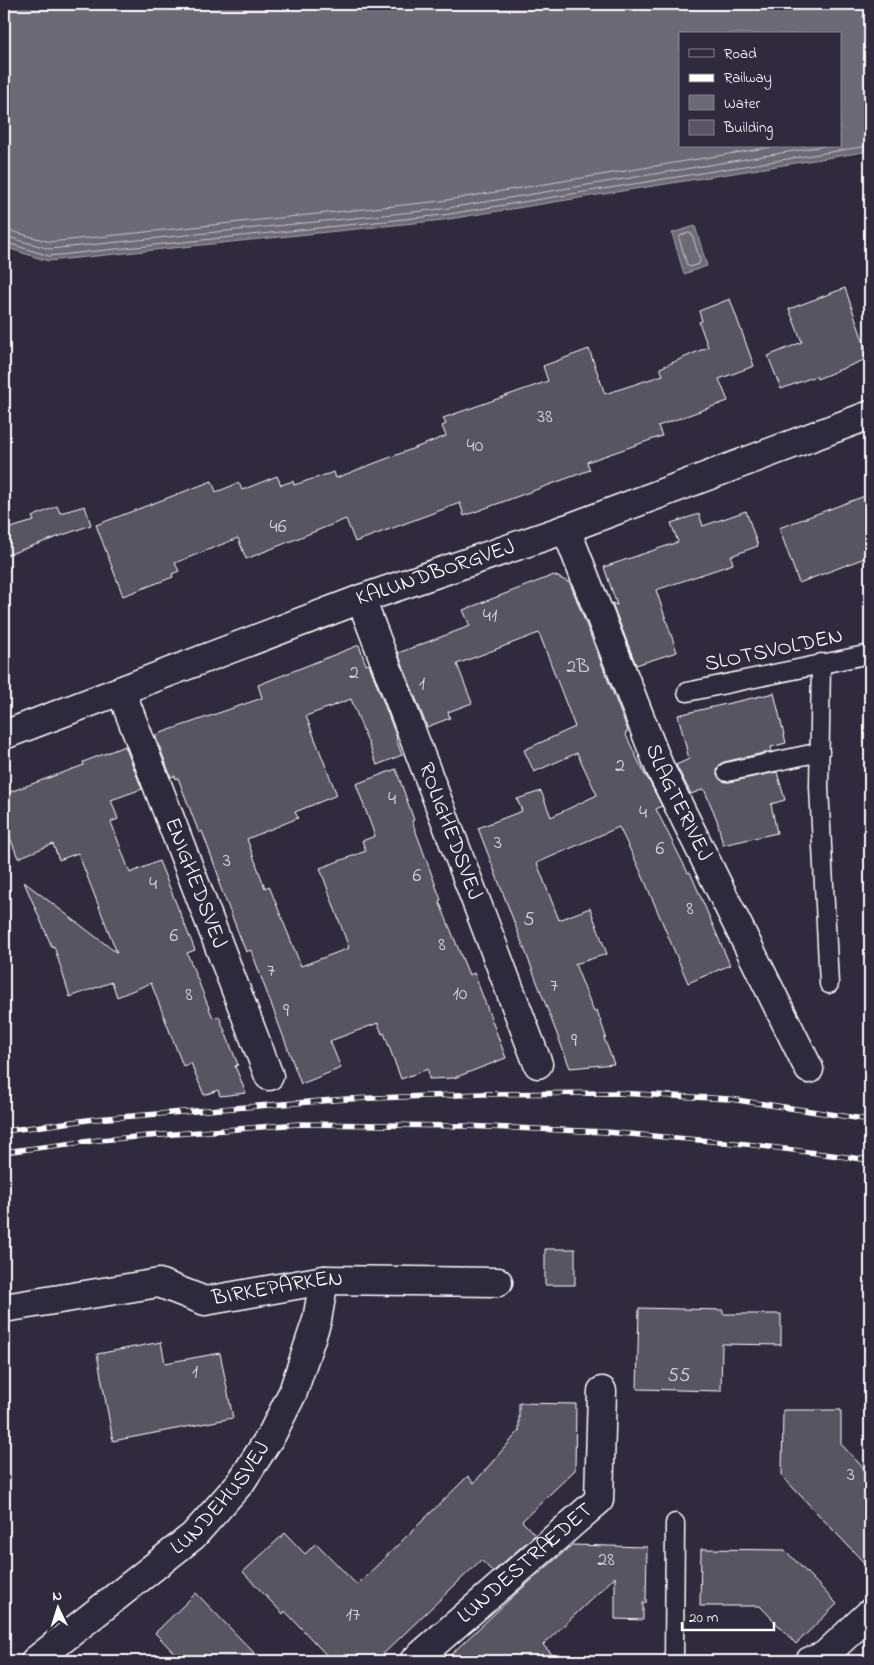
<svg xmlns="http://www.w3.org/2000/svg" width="874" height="1665" font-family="'Indie Flower',sans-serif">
	<rect width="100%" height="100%" fill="#2f2a3d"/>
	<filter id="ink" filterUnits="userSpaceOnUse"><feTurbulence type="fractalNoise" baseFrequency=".02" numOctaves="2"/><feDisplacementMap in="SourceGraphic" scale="10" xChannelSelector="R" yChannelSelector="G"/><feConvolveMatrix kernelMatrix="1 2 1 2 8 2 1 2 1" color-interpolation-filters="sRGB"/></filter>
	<g filter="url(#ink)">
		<path fill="#6d6a77" stroke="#a7a6ad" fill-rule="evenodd" d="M 4,4 L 870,4 L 870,151 L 443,220 L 48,261 L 4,247 ZM 680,34 L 840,34 L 840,146 L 680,146 Z
			M 695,226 L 707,266 L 684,274 L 672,233 Z"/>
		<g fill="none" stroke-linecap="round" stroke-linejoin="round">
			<path stroke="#c5c3c9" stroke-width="1" d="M 4,229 L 50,242 L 441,201 L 778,146
				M 689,233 L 692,234 L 700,261 L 699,264 L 689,267 L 687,265 L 679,238 L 680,236 Z
				M 4,236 L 50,249 L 442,209 L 824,146
				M 4,242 L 49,256 L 443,215 L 855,148 L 870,146"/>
		</g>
		<path fill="#595564" stroke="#fff" d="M 845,288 L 869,358 L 817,379 L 816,376 L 781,389 L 768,356 L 802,342 L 789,309 Z
			M 730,299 L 754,366 L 719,379 L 728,401 L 658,426 L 662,436 L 587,462 L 590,470 L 464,516 L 460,503 L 355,542 L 346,519 L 246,559 L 238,538 L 175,563 L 179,571 L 172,574 L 173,577 L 123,596 L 96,525 L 212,481 L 216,492 L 239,483 L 242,490 L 277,476 L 281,485 L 293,481 L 294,485 L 334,472 L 336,478 L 446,436 L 442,426 L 446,424 L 443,418 L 548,381 L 543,366 L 589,349 L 605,394 L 663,375 L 660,368 L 708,347 L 699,322 L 702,321 L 699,311 Z
			M 870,494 L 870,556 L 799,583 L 779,528 Z
			M 57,506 L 60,513 L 85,506 L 91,525 L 4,556 L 4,530 L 34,521 L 32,517 Z
			M 746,511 L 758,546 L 731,556 L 733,564 L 656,590 L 677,652 L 636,665 L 612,603 L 617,605 L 604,567 L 678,542 L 671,523 L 699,514 L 703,526 Z
			M 554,575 L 570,583 L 628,731 L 625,733 L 646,777 L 647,777 L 662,806 L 656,809 L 688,873 L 690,872 L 730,965 L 688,983 L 640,870 L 619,827 L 537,863 L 559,920 L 590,908 L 607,954 L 575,964 L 594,1012 L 597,1010 L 606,1037 L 604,1038 L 614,1064 L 570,1068 L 478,828 L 522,811 L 517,799 L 541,791 L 551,817 L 597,795 L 577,753 L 534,772 L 524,750 L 575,727 L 539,633 L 457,664 L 472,703 L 448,712 L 450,718 L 427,727 L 398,653 L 470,626 L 463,610 Z
			M 359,645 L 366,665 L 369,664 L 397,738 L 396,739 L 402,755 L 377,765 L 351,699 L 306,716 L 337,795 L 295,812 L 298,818 L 247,839 L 265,888 L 269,886 L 301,966 L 349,948 L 320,868 L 366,851 L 362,841 L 375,836 L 356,784 L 396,769 L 414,820 L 412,821 L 441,900 L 439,901 L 469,975 L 474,973 L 506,1058 L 454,1078 L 429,1079 L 428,1069 L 401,1079 L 384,1033 L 382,1034 L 378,1023 L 330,1041 L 341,1068 L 301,1084 L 251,950 L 246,952 L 218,881 L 220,880 L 202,831 L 199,833 L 178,778 L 176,779 L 175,776 L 171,777 L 155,735 L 262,698 L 258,685 Z
			M 774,693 L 786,743 L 771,747 L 772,751 L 724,762 L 720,764 L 717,774 L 720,779 L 729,782 L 777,772 L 785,800 L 771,804 L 777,833 L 723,845 L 717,820 L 704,789 L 691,794 L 676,765 L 689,759 L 678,715 Z
			M 125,746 L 142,789 L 111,800 L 118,819 L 111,822 L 130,873 L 159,861 L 195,950 L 187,953 L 213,1018 L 219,1016 L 238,1065 L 235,1066 L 246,1093 L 220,1096 L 218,1090 L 204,1095 L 191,1063 L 183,1066 L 151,983 L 117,997 L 112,982 L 70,997 L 54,946 L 52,947 L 24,882 L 117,953 L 78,853 L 59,860 L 53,844 L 18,858 L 4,822 L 4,794 L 84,765 L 83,762 Z
			M 545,1249 L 575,1249 L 575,1285 L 545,1285 Z
			M 639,1308 L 723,1310 L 723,1314 L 781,1314 L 781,1345 L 722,1344 L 721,1391 L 637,1389 Z
			M 161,1342 L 165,1363 L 220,1353 L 233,1418 L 113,1441 L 97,1354 Z
			M 519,1403 L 576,1404 L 575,1470 L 522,1521 L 535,1535 L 493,1572 L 481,1560 L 376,1661 L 332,1661 L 285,1611 L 283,1614 L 243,1572 L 285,1533 L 305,1554 L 316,1543 L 357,1585 L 468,1476 L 474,1483 L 519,1431 Z
			M 783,1410 L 841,1410 L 841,1444 L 870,1475 L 870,1569 L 782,1476 Z
			M 572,1545 L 647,1547 L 646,1603 L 643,1603 L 643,1620 L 615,1619 L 615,1577 L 543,1645 L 559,1661 L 444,1661 L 510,1599 Z
			M 701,1549 L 785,1550 L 837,1604 L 796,1644 L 760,1606 L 700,1606 Z
			M 196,1593 L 262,1661 L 182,1661 L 155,1633 Z"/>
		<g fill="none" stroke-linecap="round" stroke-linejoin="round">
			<defs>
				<path id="lane" d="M 821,663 L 819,787 L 829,984
					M 687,692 L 870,654
					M 727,772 L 820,752
					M 674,1661 L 675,1523"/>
				<g id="street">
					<path id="s1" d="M 566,529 L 659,766 L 809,1069"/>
					<path id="s2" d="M 361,599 L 538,1064"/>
					<path id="s3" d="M 121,691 L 269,1076"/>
					<path id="s4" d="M 4,1308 L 159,1283 L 205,1301 L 324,1280 L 498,1282"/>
					<path id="s5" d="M 35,1661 L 193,1536 L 241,1482 L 272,1434 L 293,1392 L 317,1320 L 324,1280"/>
					<path id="s6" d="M 414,1661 L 599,1500 L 602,1391"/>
					<path d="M 810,1661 L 824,1656 L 870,1613"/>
				</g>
				<g id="secondary">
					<path id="s7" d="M 4,735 L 361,599 L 566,529 L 870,415"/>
				</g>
			</defs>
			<use href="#lane" stroke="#fff" stroke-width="21"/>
			<use href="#street" stroke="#fff" stroke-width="31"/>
			<use href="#secondary" stroke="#fff" stroke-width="31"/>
			<use href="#lane" stroke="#2f2a3d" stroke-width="18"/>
			<use href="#street" stroke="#2f2a3d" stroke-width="28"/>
			<use href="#secondary" stroke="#2f2a3d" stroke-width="28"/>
			<defs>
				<path id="rail" d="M 4,1131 L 95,1119 L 347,1099 L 483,1094 L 617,1093 L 730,1099 L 870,1120
					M 4,1152 L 99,1140 L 299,1124 L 464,1126 L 606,1132 L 746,1144 L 870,1160"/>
			</defs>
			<use href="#rail" stroke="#fff" stroke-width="5.5"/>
			<use href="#rail" stroke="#2f2a3d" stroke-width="4" stroke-dasharray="11" stroke-linecap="butt"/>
		</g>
	</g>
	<g text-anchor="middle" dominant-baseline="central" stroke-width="4" stroke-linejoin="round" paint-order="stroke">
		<g font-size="20" fill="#d6d4d8">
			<text x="545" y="417">38</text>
			<text x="475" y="446">40</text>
			<text x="278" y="527">46</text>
			<text x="490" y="616">41</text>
			<text x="578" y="667">2B</text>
			<text x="354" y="673">2</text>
			<text x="422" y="684">1</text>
			<text x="620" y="766">2</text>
			<text x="392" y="799">4</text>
			<text x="643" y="813">4</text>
			<text x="498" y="843">3</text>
			<text x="660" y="849">6</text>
			<text x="227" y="861">3</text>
			<text x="417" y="876">6</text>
			<text x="153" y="884">4</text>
			<text x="690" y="909">8</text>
			<text x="529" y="920">5</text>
			<text x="174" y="936">6</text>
			<text x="442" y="945">8</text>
			<text x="271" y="971">7</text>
			<text x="554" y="986">7</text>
			<text x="460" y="994">10</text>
			<text x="189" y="995">8</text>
			<text x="286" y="1011">9</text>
			<text x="574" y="1041">9</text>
			<text x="195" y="1372">1</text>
			<text x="679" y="1376">55</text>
			<text x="851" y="1475">3</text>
			<text x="606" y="1560">28</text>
			<text x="353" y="1615">17</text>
		</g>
		<g font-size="22" fill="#fff" stroke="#2f2a3d">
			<text stroke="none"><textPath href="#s7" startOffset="461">KALUNDBORGVEJ</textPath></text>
			<text transform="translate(774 651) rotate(-12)">SLOTSVOLDEN</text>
			<text stroke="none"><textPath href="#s1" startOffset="296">SLAGTERIVEJ</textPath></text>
			<text stroke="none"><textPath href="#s2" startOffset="249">ROLIGHEDSVEJ</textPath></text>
			<text stroke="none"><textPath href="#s3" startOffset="206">ENIGHEDSVEJ</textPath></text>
			<text stroke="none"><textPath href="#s4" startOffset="280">BIRKEPARKEN</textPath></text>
			<text stroke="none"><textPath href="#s5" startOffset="248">LUNDEHUSVEJ</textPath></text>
			<text stroke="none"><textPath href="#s6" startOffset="148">LUNDESTRÆDET</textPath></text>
		</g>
	</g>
	<rect width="874" height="1665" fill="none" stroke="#2f2a3d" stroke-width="20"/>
	<rect x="10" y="10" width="854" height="1645" fill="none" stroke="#fff" stroke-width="2" filter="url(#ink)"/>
	<rect x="679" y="32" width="162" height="115" fill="#2f2a3d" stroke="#827f8b"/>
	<rect x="689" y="49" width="25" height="8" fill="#2f2a3d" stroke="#827f8b"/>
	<text x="724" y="58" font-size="15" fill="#ffffff">Road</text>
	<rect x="689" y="74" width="25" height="8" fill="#ffffff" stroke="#827f8b"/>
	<text x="724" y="82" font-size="15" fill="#ffffff">Railway</text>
	<rect x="689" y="95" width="25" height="15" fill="#6d6a77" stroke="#827f8b"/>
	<text x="724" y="108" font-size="15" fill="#ffffff">Water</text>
	<rect x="689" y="120" width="25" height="15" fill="#595564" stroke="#827f8b"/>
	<text x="724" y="132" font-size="15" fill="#ffffff">Building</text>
	<g transform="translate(58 1608) rotate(356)" stroke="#2f2a3d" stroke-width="4" paint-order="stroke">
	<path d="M0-4L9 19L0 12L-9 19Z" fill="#ffffff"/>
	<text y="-8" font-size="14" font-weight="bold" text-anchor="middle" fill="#ffffff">N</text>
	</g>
	<path d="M682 1622v8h92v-8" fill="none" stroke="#ffffff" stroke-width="2.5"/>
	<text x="689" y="1622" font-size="15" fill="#ffffff" stroke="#2f2a3d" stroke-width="4" paint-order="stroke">20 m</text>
</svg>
